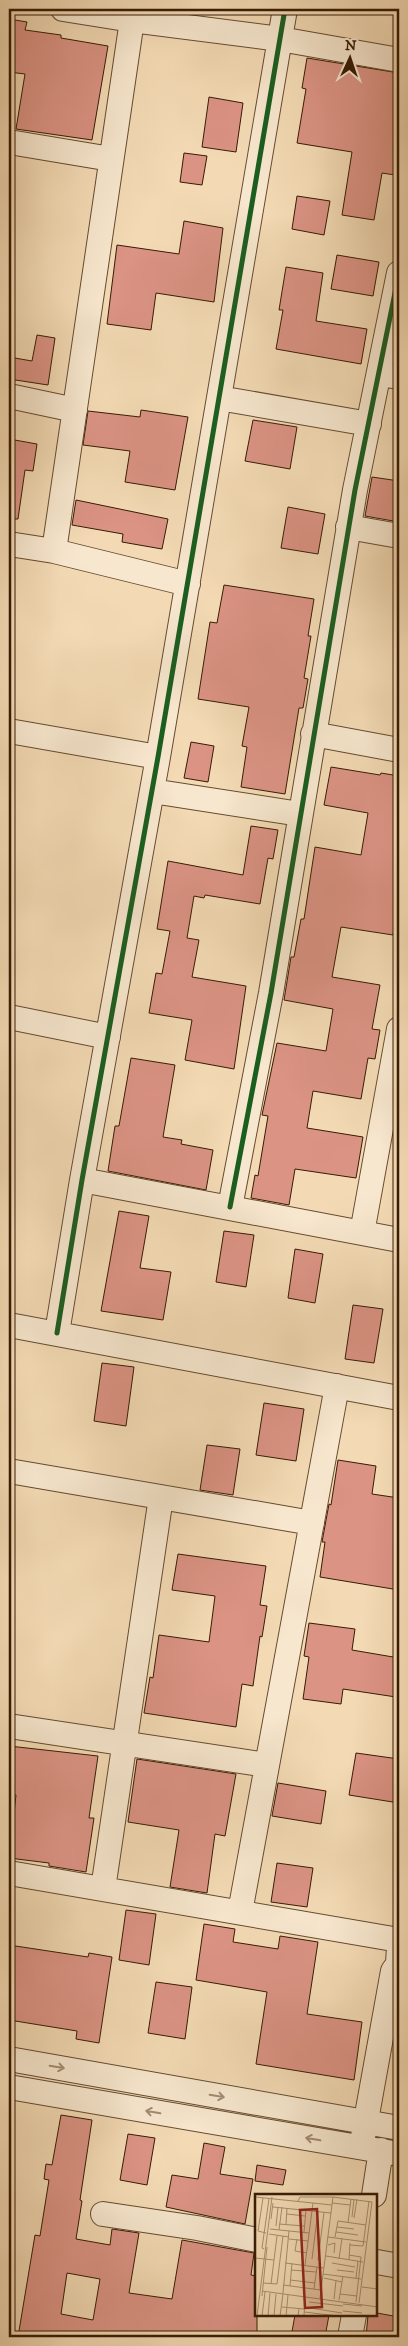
<svg xmlns="http://www.w3.org/2000/svg" width="408" height="2346" font-family="'IM FELL DW Pica',serif">
	<rect width="100%" height="100%" fill="#f3dab4"/>
	<filter id="stains"><feTurbulence type="fractalNoise" baseFrequency=".004" numOctaves="4"/><feColorMatrix values="0 0 0 0 .2 0 0 0 0 .09 0 0 0 0 .02 0 0 0 .5 -.17"/></filter>
	<radialGradient id="worn" r=".72"><stop offset=".6" stop-color="#630" stop-opacity="0"/><stop offset="1" stop-color="#630" stop-opacity=".3"/></radialGradient>
	<path fill="#db9384" stroke="#371b04" fill-rule="evenodd" d="M 9,19 L 27,22 L 25,30 L 61,35 L 61,38 L 108,46 L 92,140 L 16,129 L 25,74 L 9,72 Z
		M 307,58 L 399,73 L 399,120 L 394,149 L 399,150 L 395,175 L 382,173 L 374,220 L 342,215 L 352,152 L 297,143 L 306,89 L 302,88 Z
		M 209,97 L 243,103 L 236,152 L 202,147 Z
		M 184,153 L 207,156 L 202,185 L 180,182 Z
		M 297,196 L 330,201 L 324,235 L 292,229 Z
		M 184,221 L 223,228 L 214,302 L 156,293 L 151,330 L 107,324 L 117,245 L 179,254 Z
		M 337,255 L 379,262 L 373,296 L 331,289 Z
		M 286,267 L 323,273 L 316,321 L 367,329 L 361,364 L 276,349 L 283,310 L 279,310 Z
		M 37,335 L 55,338 L 48,385 L 9,379 L 9,357 L 32,361 Z
		M 141,410 L 188,417 L 175,490 L 125,482 L 130,451 L 83,445 L 88,411 L 140,417 Z
		M 253,420 L 297,427 L 290,469 L 245,461 Z
		M 9,439 L 37,444 L 33,471 L 25,470 L 18,519 L 9,519 Z
		M 372,477 L 399,481 L 399,522 L 365,516 Z
		M 76,500 L 168,519 L 162,549 L 122,542 L 123,534 L 72,525 Z
		M 288,507 L 325,514 L 318,554 L 281,548 Z
		M 224,585 L 314,599 L 308,636 L 311,636 L 304,678 L 308,679 L 303,708 L 299,708 L 285,794 L 241,787 L 247,747 L 242,746 L 249,707 L 198,699 L 210,622 L 217,623 Z
		M 191,742 L 214,746 L 208,782 L 184,778 Z
		M 331,767 L 380,775 L 381,773 L 399,776 L 399,892 L 393,935 L 341,927 L 332,977 L 380,985 L 372,1029 L 380,1030 L 375,1059 L 368,1058 L 361,1099 L 313,1091 L 307,1128 L 363,1137 L 356,1178 L 295,1169 L 289,1205 L 251,1198 L 255,1175 L 258,1176 L 268,1116 L 262,1115 L 277,1043 L 326,1051 L 333,1009 L 284,1000 L 291,957 L 294,957 L 301,919 L 304,919 L 315,847 L 361,855 L 368,813 L 324,805 Z
		M 251,826 L 278,830 L 273,859 L 268,858 L 260,904 L 205,895 L 204,898 L 194,896 L 187,938 L 199,940 L 192,977 L 246,986 L 234,1069 L 185,1060 L 192,1020 L 149,1013 L 156,973 L 162,974 L 170,931 L 157,929 L 168,861 L 243,875 Z
		M 131,1058 L 175,1065 L 163,1137 L 182,1140 L 181,1144 L 213,1150 L 206,1190 L 108,1171 L 115,1126 L 119,1126 Z
		M 119,1211 L 149,1216 L 140,1268 L 171,1272 L 163,1320 L 101,1311 Z
		M 224,1231 L 254,1235 L 246,1287 L 216,1282 Z
		M 295,1249 L 323,1254 L 315,1303 L 288,1298 Z
		M 353,1305 L 383,1309 L 374,1363 L 345,1359 Z
		M 102,1363 L 134,1367 L 126,1426 L 94,1421 Z
		M 264,1403 L 304,1409 L 296,1461 L 256,1455 Z
		M 207,1445 L 240,1449 L 233,1495 L 200,1490 Z
		M 338,1460 L 376,1466 L 372,1494 L 399,1498 L 399,1590 L 320,1577 L 325,1542 L 322,1542 L 329,1504 L 331,1505 Z
		M 178,1554 L 266,1566 L 260,1605 L 267,1606 L 262,1637 L 260,1636 L 253,1686 L 242,1684 L 236,1727 L 144,1713 L 150,1677 L 153,1678 L 159,1635 L 209,1642 L 215,1596 L 172,1590 Z
		M 309,1623 L 355,1629 L 352,1650 L 399,1658 L 399,1683 L 396,1697 L 343,1689 L 341,1704 L 303,1699 L 309,1657 L 304,1656 Z
		M 9,1746 L 98,1756 L 89,1818 L 94,1818 L 86,1872 L 49,1866 L 49,1863 L 9,1858 L 16,1795 L 9,1794 Z
		M 356,1753 L 399,1759 L 399,1803 L 349,1795 Z
		M 137,1759 L 236,1774 L 225,1836 L 215,1834 L 207,1893 L 170,1887 L 179,1830 L 128,1822 Z
		M 278,1783 L 326,1791 L 321,1824 L 272,1816 Z
		M 277,1863 L 313,1868 L 307,1907 L 271,1902 Z
		M 126,1910 L 156,1914 L 149,1965 L 119,1960 Z
		M 204,1924 L 235,1929 L 233,1942 L 278,1949 L 280,1936 L 318,1942 L 307,2014 L 362,2022 L 354,2080 L 256,2064 L 267,1992 L 196,1980 Z
		M 9,1945 L 88,1957 L 89,1953 L 112,1957 L 99,2043 L 76,2039 L 77,2031 L 9,2020 Z
		M 156,1982 L 192,1987 L 185,2039 L 148,2033 Z
		M 61,2115 L 92,2120 L 80,2200 L 82,2201 L 76,2239 L 110,2245 L 112,2229 L 139,2233 L 129,2293 L 172,2299 L 182,2240 L 254,2253 L 251,2275 L 257,2276 L 257,2337 L 18,2337 L 35,2235 L 40,2236 L 49,2180 L 44,2179 L 46,2164 L 52,2165 ZM 67,2273 L 100,2279 L 93,2320 L 61,2314 Z
		M 128,2134 L 155,2138 L 147,2185 L 120,2180 Z
		M 204,2143 L 225,2147 L 220,2174 L 253,2179 L 245,2224 L 166,2207 L 172,2175 L 198,2179 Z
		M 257,2165 L 286,2170 L 283,2185 L 255,2181 Z
		M 377,2313 L 399,2317 L 397,2337 L 366,2337 L 368,2315 L 377,2315 Z
		M 295,2315 L 329,2315 L 325,2337 L 291,2337 Z"/>
	<g fill="none" stroke-linecap="round" stroke-linejoin="round">
		<defs>
			<path id="minor" d="M 63,9 L 132,20 L 280,39 L 399,60
				M 9,142 L 111,159
				M 379,374 L 399,377
				M 9,396 L 75,410
				M 219,398 L 369,424
				M 348,527 L 399,536
				M 9,544 L 54,551 L 188,584
				M 54,551 L 132,20
				M 9,731 L 158,757
				M 313,734 L 399,750
				M 152,791 L 300,814
				M 9,1017 L 108,1037
				M 82,1180 L 399,1240
				M 230,1207 L 271,993 L 355,490 L 399,273
				M 362,1233 L 399,1029
				M 9,1325 L 399,1398
				M 57,1333 L 82,1180 L 158,757 L 285,9
				M 9,1471 L 312,1523
				M 9,1726 L 267,1765
				M 9,1873 L 399,1940
				M 103,1889 L 161,1497
				M 240,1912 L 337,1386
				M 9,2059 L 399,2128
				M 9,2087 L 399,2154
				M 363,2137 L 393,1971 L 398,1964 L 399,1946
				M 374,2195 L 381,2150
				M 103,2214 L 197,2228 L 257,2240
				M 377,2262 L 399,2266
				M 350,2337 L 354,2315"/>
		</defs>
		<use href="#minor" stroke="#664b30" stroke-width="26"/>
		<use href="#minor" stroke="#f7e7ce" stroke-width="24"/>
		<defs>
			<path id="cycleway" d="M 230,1207 L 271,993 L 355,490 L 399,273
				M 57,1333 L 82,1180 L 158,757 L 285,9"/>
		</defs>
		<use href="#cycleway" stroke="#f7e7ce" stroke-width="8"/>
		<use href="#cycleway" stroke="#1b5e20" stroke-width="5"/>
	</g>
	<defs><path id="oneway-shaft" d="M-6 0H5M1.5-3L5.5 0L1.5 3" fill="none" stroke-width="1.6" stroke-linecap="round" stroke-linejoin="round" transform="scale(1.25)"/></defs>
	<g stroke="#a18b73">
		<use href="#oneway-shaft" transform="translate(57 2067) rotate(10)"/>
		<use href="#oneway-shaft" transform="translate(217 2096) rotate(10)"/>
		<use href="#oneway-shaft" transform="translate(153 2112) rotate(-170)"/>
		<use href="#oneway-shaft" transform="translate(313 2139) rotate(-170)"/>
	</g>
	<g transform="translate(255 2194)">
		<rect width="122" height="122" fill="#f3dab4"/>
		<path fill="none" stroke="#a88e6e" stroke-width="1" d="M 0,3 L 77,11M 8,4 L 3,37 L 11,39M 43,7 L 45,3 L 78,3M 77,9 L 95,11M 18,13 L 76,19M 32,20 L 50,22M 97,23 L 99,5M 99,24 L 102,5M 16,25 L 18,9M 93,29 L 96,5M 24,30 L 49,32M 31,30 L 32,14M 21,32 L 23,13M 82,33 L 99,35M 15,35 L 54,39M 24,36 L 27,13M 49,38 L 51,16M 81,38 L 103,41M 14,40 L 34,43M 73,43 L 111,48M 80,43 L 83,27 L 111,31M 34,45 L 53,47M 42,45 L 40,57 L 52,59M 73,51 L 80,49 L 79,59M 95,51 L 108,52 L 114,7M 9,55 L 7,54 L 14,5M 94,61 L 106,63 L 101,108M 71,62 L 108,68M 0,64 L 19,66M 57,65 L 63,17M 84,65 L 87,44M 63,66 L 69,18M 94,66 L 95,49M 30,69 L 69,74M 77,69 L 100,73M 50,71 L 58,9M 36,76 L 61,78M 82,76 L 99,78M 68,80 L 106,85M 69,84 L 87,88M 101,84 L 103,67M 35,86 L 60,89M 8,89 L 22,90 L 28,42M 16,90 L 22,42M 28,91 L 66,96M 35,92 L 37,69M 107,93 L 123,95M 59,95 L 62,73M 7,97 L 123,113M 28,99 L 34,37M 85,100 L 102,102M 7,102 L 12,53M 65,104 L 78,3 L 117,8M 79,105 L 81,87M 84,106 L 88,82M 54,108 L 88,112M 104,109 L 117,8M 88,110 L 107,112M 27,113 L 49,115M 49,113 L 87,119M 88,117 L 107,119M 49,118 L 83,122M 2,122 L 17,3M 7,122 L 10,98M 13,122 L 15,99M 19,122 L 21,100M 25,122 L 28,100M 31,122 L 33,101M 35,122 L 43,122 L 44,115M 49,122 L 50,103"/>
		<path fill="#8f2418" fill-opacity="0.15" stroke="#8f2418" stroke-width="2.5" d="M 62,15 L 67,113 L 50,114 L 45,16 Z"/>
		<rect width="122" height="122" fill="none" stroke="#371b04" stroke-width="2.5"/>
	</g>
	<rect width="408" height="2346" fill="none" stroke="#f3dab4" stroke-width="30"/>
	<rect x="10" y="10" width="388" height="2326" fill="none" stroke="#371b04" stroke-width="2.5"/>
	<rect x="15" y="15" width="378" height="2316" fill="none" stroke="#371b04"/>
	<g transform="translate(350 58) rotate(3)" stroke="#f7e7ce" stroke-width="4" paint-order="stroke">
	<path d="M0-4L9 19L0 12L-9 19Z" fill="#371b04"/>
	<text y="-8" font-size="14" font-weight="bold" text-anchor="middle" fill="#371b04">N</text>
	</g>
	<rect width="100%" height="100%" filter="url(#stains)"/>
	<rect width="100%" height="100%" fill="url(#worn)"/>
</svg>
